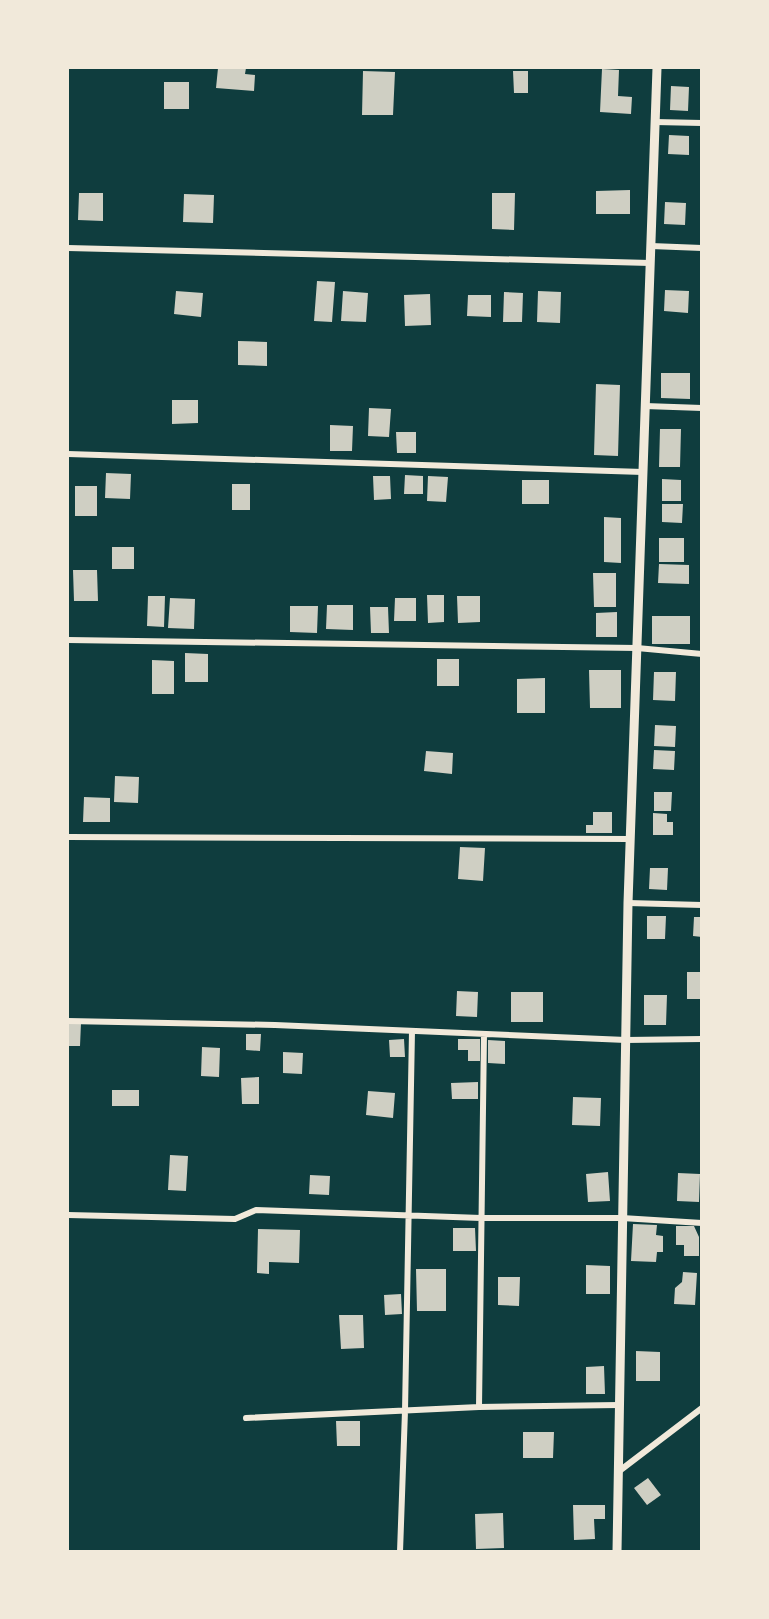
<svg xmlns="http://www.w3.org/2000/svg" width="769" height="1619" font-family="Inter,sans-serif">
	<rect width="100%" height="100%" fill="#0f3d3e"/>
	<path fill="#cfcfc3" d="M 218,68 L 246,68 L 245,74 L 255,75 L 254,91 L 216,88 Z
		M 602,69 L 619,70 L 618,96 L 632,97 L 631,114 L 600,112 Z
		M 363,71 L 395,72 L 393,115 L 362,115 Z
		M 513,71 L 528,71 L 528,93 L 514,93 Z
		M 164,82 L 189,82 L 189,109 L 164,109 Z
		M 671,86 L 689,87 L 688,111 L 670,110 Z
		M 669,135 L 689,136 L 689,155 L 668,154 Z
		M 630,190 L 630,214 L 596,214 L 596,191 Z
		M 79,193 L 103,193 L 103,221 L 78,220 Z
		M 492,193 L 515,193 L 514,230 L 492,229 Z
		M 184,194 L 214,195 L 213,223 L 183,222 Z
		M 665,202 L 686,203 L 685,225 L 664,224 Z
		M 317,281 L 335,282 L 332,322 L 314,321 Z
		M 665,290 L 689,291 L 688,313 L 664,311 Z
		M 176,291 L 203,293 L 201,317 L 174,314 Z
		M 343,291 L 368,293 L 366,322 L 341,321 Z
		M 538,291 L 561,292 L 560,323 L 537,322 Z
		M 504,292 L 523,293 L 522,322 L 503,322 Z
		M 430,294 L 431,325 L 405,326 L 404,295 Z
		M 468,295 L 491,295 L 491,317 L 467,316 Z
		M 238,341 L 267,342 L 267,366 L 238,365 Z
		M 661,373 L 690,373 L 690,399 L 661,398 Z
		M 596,384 L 620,385 L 618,456 L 594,455 Z
		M 172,400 L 198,400 L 198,423 L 172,424 Z
		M 369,408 L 391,409 L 389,437 L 368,436 Z
		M 330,425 L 353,426 L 352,451 L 330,451 Z
		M 660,429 L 681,429 L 680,467 L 659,467 Z
		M 396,432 L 416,432 L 416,453 L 397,453 Z
		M 106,473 L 131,474 L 130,499 L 105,498 Z
		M 405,475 L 423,476 L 423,494 L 404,494 Z
		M 373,476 L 390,476 L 391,499 L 374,500 Z
		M 428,476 L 448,477 L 446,502 L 427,501 Z
		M 662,479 L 681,480 L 681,501 L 662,501 Z
		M 522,480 L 549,480 L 549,504 L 522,504 Z
		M 232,484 L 250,484 L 250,510 L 232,510 Z
		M 75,486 L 97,486 L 97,516 L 75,516 Z
		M 662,504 L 683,504 L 682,523 L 662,522 Z
		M 604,517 L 621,518 L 621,563 L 604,562 Z
		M 659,538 L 684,538 L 684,562 L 659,562 Z
		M 112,547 L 134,547 L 134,569 L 112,569 Z
		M 659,564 L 689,565 L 689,584 L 658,583 Z
		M 73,570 L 97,570 L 98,601 L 74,601 Z
		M 593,573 L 616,573 L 616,607 L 594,607 Z
		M 427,595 L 444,595 L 444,622 L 428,623 Z
		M 148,596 L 165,596 L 164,627 L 147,626 Z
		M 457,596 L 480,596 L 480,622 L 458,623 Z
		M 170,598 L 195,599 L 194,629 L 168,628 Z
		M 395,598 L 416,598 L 416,621 L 394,621 Z
		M 327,605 L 353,605 L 353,630 L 326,629 Z
		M 290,606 L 318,606 L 317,633 L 290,632 Z
		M 370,607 L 388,607 L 389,633 L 371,633 Z
		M 617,612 L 617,637 L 596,637 L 596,613 Z
		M 652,616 L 690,616 L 690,644 L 652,644 Z
		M 185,653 L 208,654 L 208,682 L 185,682 Z
		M 437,659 L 459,659 L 459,686 L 437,686 Z
		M 152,660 L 174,661 L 174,694 L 152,694 Z
		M 589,670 L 621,670 L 621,708 L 590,708 Z
		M 654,672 L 676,672 L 675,701 L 653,700 Z
		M 545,678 L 545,713 L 517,713 L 517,679 Z
		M 655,725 L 676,726 L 675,747 L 654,746 Z
		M 654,750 L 675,751 L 674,770 L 653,769 Z
		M 426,751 L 453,753 L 452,774 L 424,771 Z
		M 115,776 L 139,777 L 138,803 L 114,802 Z
		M 654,792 L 672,792 L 671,811 L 654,811 Z
		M 84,797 L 110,798 L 110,822 L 83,822 Z
		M 593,812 L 612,812 L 612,833 L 586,833 L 586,825 L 593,825 Z
		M 653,813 L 667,814 L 667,822 L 673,822 L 673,835 L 653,835 Z
		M 460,847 L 485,848 L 483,881 L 458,879 Z
		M 650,868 L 668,868 L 667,890 L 649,889 Z
		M 647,916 L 666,916 L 665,939 L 647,939 Z
		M 694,917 L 702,917 L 702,937 L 693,936 Z
		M 687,972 L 702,972 L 702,999 L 687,999 Z
		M 457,991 L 478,992 L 477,1017 L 456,1016 Z
		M 511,992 L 543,992 L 543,1022 L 511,1022 Z
		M 644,995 L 667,995 L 666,1025 L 644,1025 Z
		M 68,1023 L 81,1023 L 80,1046 L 68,1046 Z
		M 246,1034 L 261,1034 L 260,1051 L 246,1050 Z
		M 404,1039 L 405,1057 L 390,1057 L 389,1040 Z
		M 458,1039 L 480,1039 L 480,1061 L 468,1061 L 468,1050 L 458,1050 Z
		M 488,1040 L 505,1041 L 505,1064 L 488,1063 Z
		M 202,1047 L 220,1048 L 219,1077 L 201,1076 Z
		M 283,1052 L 303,1053 L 302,1074 L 283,1073 Z
		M 259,1077 L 259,1104 L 242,1104 L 241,1078 Z
		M 478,1082 L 478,1099 L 452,1099 L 451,1083 Z
		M 112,1090 L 139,1090 L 139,1106 L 112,1106 Z
		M 368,1091 L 395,1093 L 393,1118 L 366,1115 Z
		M 573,1097 L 601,1098 L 600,1126 L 572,1125 Z
		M 170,1155 L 188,1156 L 186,1191 L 168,1190 Z
		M 608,1172 L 610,1201 L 588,1202 L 586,1174 Z
		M 678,1173 L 700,1174 L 699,1202 L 677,1201 Z
		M 310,1175 L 330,1176 L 329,1195 L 309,1194 Z
		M 633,1224 L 657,1225 L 656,1235 L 663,1236 L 663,1252 L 657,1252 L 656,1262 L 631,1261 Z
		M 676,1226 L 694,1226 L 699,1237 L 699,1256 L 684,1256 L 684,1245 L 676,1245 Z
		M 453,1228 L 475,1228 L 476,1251 L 453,1251 Z
		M 258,1229 L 300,1230 L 299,1263 L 269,1262 L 269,1274 L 257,1273 Z
		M 586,1265 L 610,1266 L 610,1294 L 586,1294 Z
		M 416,1269 L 446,1269 L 446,1311 L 417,1311 Z
		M 683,1272 L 697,1273 L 695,1305 L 674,1304 L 675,1288 L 682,1282 Z
		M 498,1277 L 520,1277 L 519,1306 L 498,1305 Z
		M 401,1294 L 402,1314 L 385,1315 L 384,1295 Z
		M 339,1315 L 363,1315 L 364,1348 L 341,1349 Z
		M 636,1351 L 660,1352 L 660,1381 L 636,1381 Z
		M 604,1366 L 605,1394 L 586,1394 L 586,1367 Z
		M 336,1421 L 360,1421 L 360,1446 L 337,1446 Z
		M 523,1432 L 554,1432 L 553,1458 L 523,1458 Z
		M 648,1478 L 661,1495 L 647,1505 L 634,1488 Z
		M 573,1505 L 605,1505 L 605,1519 L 594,1519 L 595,1539 L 574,1540 Z
		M 503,1513 L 504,1548 L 476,1549 L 475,1514 Z"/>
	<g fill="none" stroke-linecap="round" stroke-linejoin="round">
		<path stroke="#f1e9da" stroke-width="6" d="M 655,122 L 702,123
			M 651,246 L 702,248
			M 68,248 L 650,263
			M 645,406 L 702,408
			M 68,454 L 643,472
			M 68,640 L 637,648 L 702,654
			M 68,837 L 630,839
			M 628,903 L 702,905
			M 68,1021 L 275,1025 L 626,1040 L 702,1039
			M 68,1215 L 235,1219 L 256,1210 L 481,1218 L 622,1218 L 702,1223
			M 479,1407 L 484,1034
			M 246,1418 L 479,1407 L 619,1405
			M 618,1472 L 702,1408
			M 400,1552 L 405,1411 L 412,1031"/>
		<path stroke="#f1e9da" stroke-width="9" d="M 617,1552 L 628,903 L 657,68"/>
	</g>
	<rect width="769" height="1619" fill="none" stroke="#f1e9da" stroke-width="138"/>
</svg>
